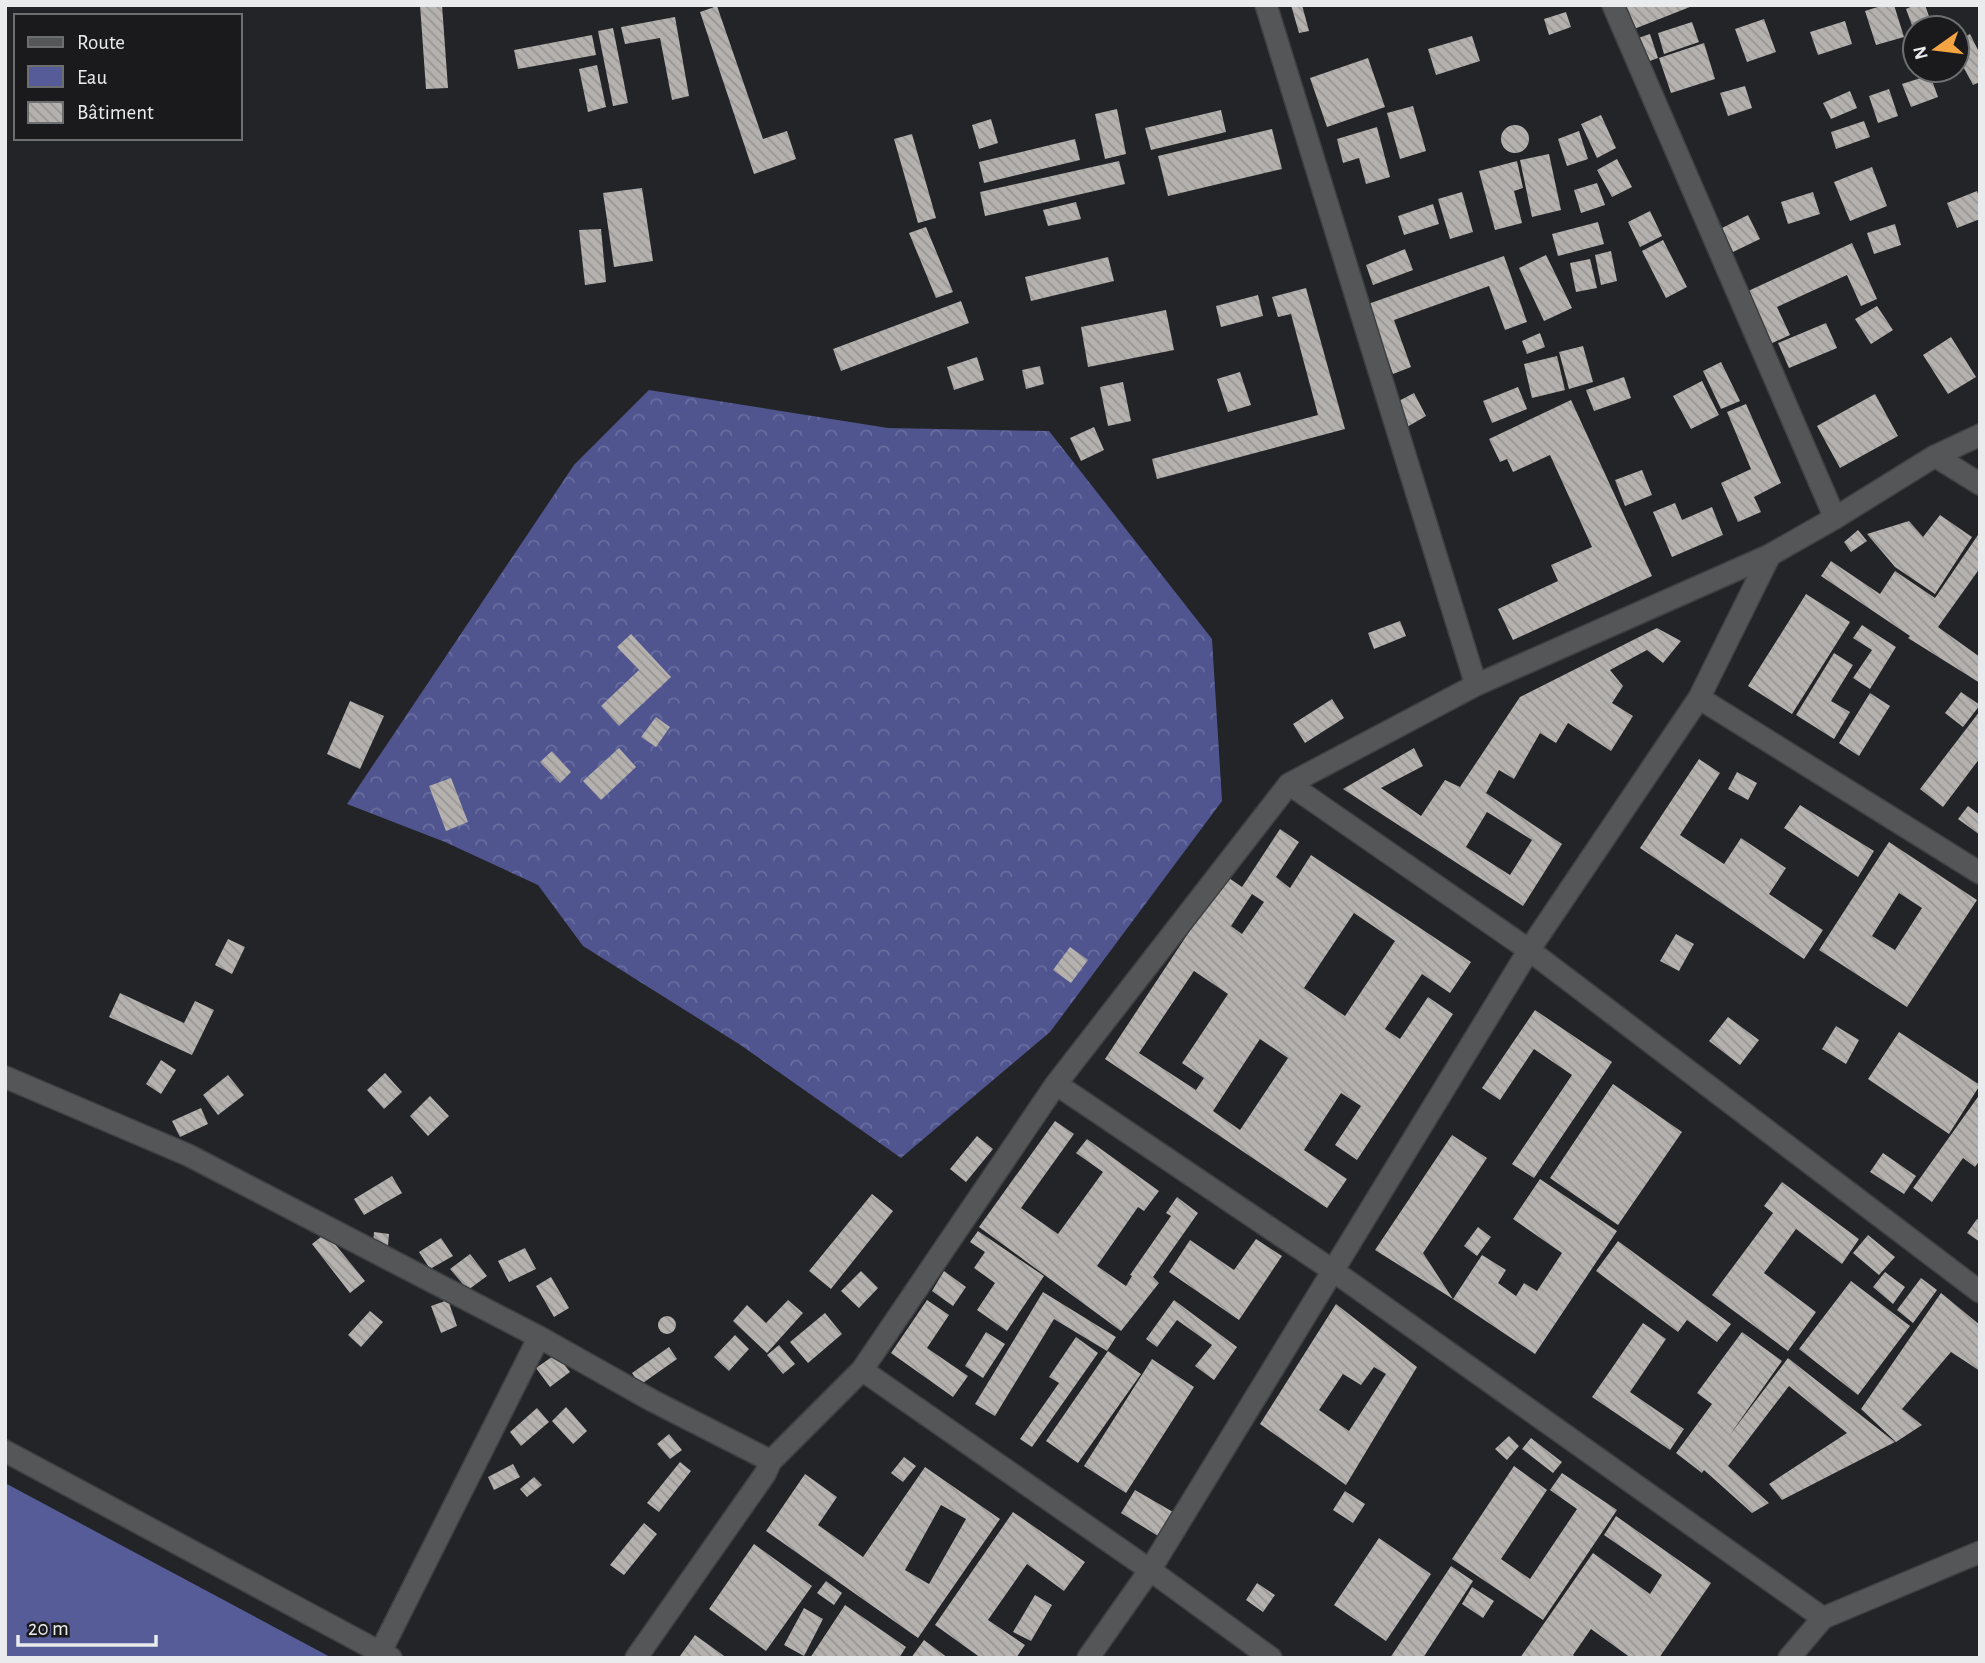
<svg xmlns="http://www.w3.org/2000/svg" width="1985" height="1663" font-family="'Alegreya Sans',sans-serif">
	<defs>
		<pattern id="forest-crowns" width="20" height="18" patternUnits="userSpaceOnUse" patternTransform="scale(1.75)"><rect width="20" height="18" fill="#505590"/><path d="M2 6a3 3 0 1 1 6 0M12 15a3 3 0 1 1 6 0" fill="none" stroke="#696ea0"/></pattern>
		<pattern id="building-back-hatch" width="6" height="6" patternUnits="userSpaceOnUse" patternTransform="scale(1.75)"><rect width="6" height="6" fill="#b4b1ae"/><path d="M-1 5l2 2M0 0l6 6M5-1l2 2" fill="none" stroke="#989694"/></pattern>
	</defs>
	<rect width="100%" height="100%" fill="#232427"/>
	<path fill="url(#forest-crowns)" d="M 649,390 L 888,428 L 1049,431 L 1212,639 L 1222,801 L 1050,1032 L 901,1158 L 739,1044 L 583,946 L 538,885 L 445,842 L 347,804 L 574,465 Z"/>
	<path fill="#565c98" d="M 5,1483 L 332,1658 L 5,1658 Z"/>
	<path fill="url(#building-back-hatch)" fill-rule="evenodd" d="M 420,5 L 442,5 L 448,88 L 426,89 Z
		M 1291,5 L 1302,5 L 1309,31 L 1299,33 Z
		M 1619,5 L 1637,6 L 1695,5 L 1629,31 Z
		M 1884,5 L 1894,5 L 1904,37 L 1876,45 L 1865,11 Z
		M 1915,5 L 1925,5 L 1931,22 L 1913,28 L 1906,9 Z
		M 717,6 L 763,139 L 787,131 L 796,159 L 754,174 L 700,12 Z
		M 1566,12 L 1571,27 L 1549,35 L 1544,19 Z
		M 675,17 L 689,96 L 672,100 L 660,38 L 625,44 L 621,27 Z
		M 1764,19 L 1776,52 L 1747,62 L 1735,29 Z
		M 1845,21 L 1852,44 L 1818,55 L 1810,32 Z
		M 1692,22 L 1699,42 L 1664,54 L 1658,33 Z
		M 613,28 L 628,103 L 613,106 L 598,31 Z
		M 1650,34 L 1658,58 L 1644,63 L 1635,39 Z
		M 1970,34 L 1980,54 L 1980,82 L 1973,85 L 1957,55 L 1957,41 Z
		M 592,35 L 596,55 L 518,69 L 514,50 Z
		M 1472,36 L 1480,61 L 1436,75 L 1428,49 Z
		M 1704,43 L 1715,79 L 1671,93 L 1659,58 Z
		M 1368,58 L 1385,107 L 1327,127 L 1310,78 Z
		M 597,65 L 606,107 L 588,112 L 579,69 Z
		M 1930,75 L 1938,97 L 1911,107 L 1902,84 Z
		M 1745,86 L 1752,108 L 1728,116 L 1720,93 Z
		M 1889,89 L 1898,116 L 1878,123 L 1869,96 Z
		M 1850,91 L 1857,108 L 1831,119 L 1823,103 Z
		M 1413,106 L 1426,151 L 1400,159 L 1387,113 Z
		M 1117,109 L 1126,154 L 1105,159 L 1095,114 Z
		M 1221,110 L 1226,132 L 1151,150 L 1145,128 Z
		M 1601,115 L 1616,148 L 1597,158 L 1581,124 Z
		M 991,119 L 998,143 L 979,149 L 972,125 Z
		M 1864,121 L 1870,137 L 1836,149 L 1831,132 Z
		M1501 139a14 14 0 1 1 28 0a14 14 0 1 1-28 0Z
		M 1377,127 L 1390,177 L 1366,184 L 1359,158 L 1343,163 L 1337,139 Z
		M 1272,129 L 1282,169 L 1168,196 L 1158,156 Z
		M 1579,131 L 1588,159 L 1567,166 L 1558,139 Z
		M 912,134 L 936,218 L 918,223 L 894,139 Z
		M 1075,139 L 1080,160 L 984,183 L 979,162 Z
		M 1549,154 L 1561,210 L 1532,217 L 1520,160 Z
		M 1617,159 L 1632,187 L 1612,197 L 1597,170 Z
		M 1119,161 L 1125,184 L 985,216 L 980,192 Z
		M 1517,161 L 1523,188 L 1514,191 L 1522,223 L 1495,230 L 1479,171 Z
		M 1872,167 L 1887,206 L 1850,221 L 1834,182 Z
		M 1597,183 L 1605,205 L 1581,213 L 1574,190 Z
		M 642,188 L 653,261 L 614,267 L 603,193 Z
		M 1977,191 L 1980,198 L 1980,219 L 1957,228 L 1947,203 Z
		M 1462,192 L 1473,232 L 1450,239 L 1438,199 Z
		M 1813,192 L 1820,214 L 1788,224 L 1781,202 Z
		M 1076,202 L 1081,219 L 1048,226 L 1043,210 Z
		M 1433,204 L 1439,224 L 1404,235 L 1398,216 Z
		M 1650,211 L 1662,236 L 1640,247 L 1628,222 Z
		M 1748,215 L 1760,239 L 1733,252 L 1722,228 Z
		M 1598,222 L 1604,244 L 1558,256 L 1552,234 Z
		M 1895,224 L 1901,245 L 1874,254 L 1867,233 Z
		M 926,227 L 953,292 L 936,298 L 909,233 Z
		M 601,229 L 606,282 L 585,285 L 579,230 Z
		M 1663,240 L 1687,287 L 1666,298 L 1642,251 Z
		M 1852,243 L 1877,299 L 1861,306 L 1847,275 L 1777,307 L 1790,335 L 1770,344 L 1746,292 Z
		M 1405,249 L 1413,270 L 1373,285 L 1366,265 Z
		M 1611,251 L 1617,281 L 1601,285 L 1595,255 Z
		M 1546,255 L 1572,308 L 1544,321 L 1519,268 Z
		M 1504,256 L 1527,322 L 1505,330 L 1489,286 L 1394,320 L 1411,367 L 1393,374 L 1368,304 Z
		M 1108,257 L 1114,281 L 1031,301 L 1025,277 Z
		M 1590,259 L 1597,288 L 1576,292 L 1570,263 Z
		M 1306,288 L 1345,429 L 1157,479 L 1152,459 L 1318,415 L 1291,314 L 1278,317 L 1272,297 Z
		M 1258,295 L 1263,316 L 1221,327 L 1216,306 Z
		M 961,301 L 969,323 L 841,371 L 833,349 Z
		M 1877,306 L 1893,330 L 1871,344 L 1855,319 Z
		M 1166,310 L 1174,350 L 1088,367 L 1081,327 Z
		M 1826,323 L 1837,348 L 1789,368 L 1778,343 Z
		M 1540,333 L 1545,347 L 1527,354 L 1522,341 Z
		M 1951,337 L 1976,377 L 1948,394 L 1923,355 Z
		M 1583,346 L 1593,382 L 1569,389 L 1559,352 Z
		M 1557,356 L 1565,390 L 1532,398 L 1524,364 Z
		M 977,357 L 984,380 L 954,390 L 947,367 Z
		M 1721,362 L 1740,401 L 1721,409 L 1703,371 Z
		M 1040,366 L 1044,384 L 1026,389 L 1022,370 Z
		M 1240,372 L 1251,405 L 1228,412 L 1217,379 Z
		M 1624,377 L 1631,398 L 1594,411 L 1586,390 Z
		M 1702,381 L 1719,415 L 1691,429 L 1673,396 Z
		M 1123,382 L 1131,421 L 1108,426 L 1100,387 Z
		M 1518,387 L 1527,409 L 1492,423 L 1483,401 Z
		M 1414,393 L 1426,416 L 1407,427 L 1395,403 Z
		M 1875,394 L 1898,436 L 1840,468 L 1817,426 Z
		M 1571,400 L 1652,576 L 1513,640 L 1498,609 L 1558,581 L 1551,565 L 1592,547 L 1550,455 L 1513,472 L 1507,459 L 1500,462 L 1489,439 Z
		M 1746,404 L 1781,483 L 1754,497 L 1761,512 L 1738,522 L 1721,483 L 1751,469 L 1727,412 Z
		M 1094,427 L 1104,450 L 1081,461 L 1070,438 Z
		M 1642,470 L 1652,495 L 1625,506 L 1615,480 Z
		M 1675,503 L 1682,520 L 1712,507 L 1723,535 L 1672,557 L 1653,512 Z
		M 1940,515 L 1972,537 L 1935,594 L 1895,567 L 1867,534 L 1909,521 L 1923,537 Z
		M 1858,530 L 1867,541 L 1851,552 L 1844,542 Z
		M 1980,532 L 1980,568 L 1938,627 L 1980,657 L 1980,683 L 1908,638 L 1910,636 L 1821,576 L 1831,561 L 1880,594 L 1895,571 L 1935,598 Z
		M 1806,594 L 1850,622 L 1792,714 L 1748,686 Z
		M 1400,621 L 1406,636 L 1374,649 L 1368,633 Z
		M 1862,625 L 1896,647 L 1870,689 L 1853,678 L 1872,650 L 1853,638 Z
		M 1657,628 L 1681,641 L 1663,663 L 1647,650 L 1610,670 L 1623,686 L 1612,703 L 1633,716 L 1611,751 L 1568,723 L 1556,743 L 1540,733 L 1514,779 L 1499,770 L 1486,793 L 1562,844 L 1523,906 L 1343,789 L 1414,748 L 1423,766 L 1381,788 L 1421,816 L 1445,780 L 1460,787 L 1520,697 ZM 1487,812 L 1532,840 L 1510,875 L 1466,847 Z
		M 631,634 L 671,677 L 619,726 L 601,706 L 639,670 L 617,647 Z
		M 1834,653 L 1853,665 L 1831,701 L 1850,712 L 1834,739 L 1796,715 Z
		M 1961,692 L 1980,705 L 1963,727 L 1945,713 Z
		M 1870,693 L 1890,706 L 1859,756 L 1839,743 Z
		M 1332,699 L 1344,718 L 1305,743 L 1293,724 Z
		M 350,701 L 384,716 L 360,769 L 327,754 Z
		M 1980,711 L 1980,758 L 1943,807 L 1920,789 Z
		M 656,717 L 670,727 L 656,747 L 641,737 Z
		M 619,748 L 636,767 L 601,800 L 583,781 Z
		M 552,751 L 571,772 L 560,783 L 540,762 Z
		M 1699,759 L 1720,773 L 1680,835 L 1724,864 L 1741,838 L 1786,868 L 1769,894 L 1823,930 L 1804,959 L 1640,848 Z
		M 1737,772 L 1757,783 L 1748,800 L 1728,789 Z
		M 451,778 L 468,822 L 446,831 L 429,786 Z
		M 1800,805 L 1874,851 L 1858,877 L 1784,828 Z
		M 1968,806 L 1980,815 L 1980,835 L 1958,819 Z
		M 1280,829 L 1299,842 L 1276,877 L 1290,888 L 1311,855 L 1471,962 L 1450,993 L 1422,974 L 1385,1029 L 1400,1039 L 1428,997 L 1453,1014 L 1357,1160 L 1335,1145 L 1361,1106 L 1341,1093 L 1304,1150 L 1347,1179 L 1327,1208 L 1105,1059 L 1226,876 L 1242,887 ZM 1252,894 L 1264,902 L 1242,934 L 1231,926 ZM 1354,913 L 1395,941 L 1345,1016 L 1304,988 ZM 1194,971 L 1228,994 L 1182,1063 L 1204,1078 L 1196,1090 L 1139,1053 ZM 1260,1039 L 1288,1058 L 1240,1130 L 1213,1111 Z
		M 1889,842 L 1977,900 L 1907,1007 L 1819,950 ZM 1899,893 L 1922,908 L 1895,950 L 1872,936 Z
		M 1676,934 L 1694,944 L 1679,971 L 1660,961 Z
		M 228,939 L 245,947 L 232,974 L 215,965 Z
		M 1070,947 L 1088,960 L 1071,983 L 1053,970 Z
		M 120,993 L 184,1023 L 195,1001 L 214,1010 L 192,1055 L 109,1017 Z
		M 1535,1010 L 1612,1062 L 1534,1178 L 1512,1164 L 1572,1075 L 1534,1049 L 1500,1100 L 1482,1088 Z
		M 1728,1017 L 1759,1040 L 1740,1065 L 1709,1041 Z
		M 1836,1026 L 1859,1040 L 1846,1064 L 1822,1049 Z
		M 1899,1032 L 1980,1085 L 1949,1134 L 1868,1079 Z
		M 161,1060 L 176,1070 L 161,1094 L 146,1084 Z
		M 385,1073 L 402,1092 L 384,1109 L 367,1090 Z
		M 228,1075 L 244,1095 L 218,1115 L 203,1095 Z
		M 1613,1084 L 1682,1132 L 1618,1225 L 1550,1178 Z
		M 1980,1094 L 1980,1160 L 1975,1167 L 1963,1158 L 1932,1202 L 1913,1188 Z
		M 430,1096 L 449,1116 L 428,1136 L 410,1116 Z
		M 201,1108 L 208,1124 L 180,1137 L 172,1121 Z
		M 1055,1121 L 1074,1134 L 1021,1208 L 1058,1234 L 1103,1172 L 1076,1153 L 1087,1139 L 1159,1191 L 1144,1211 L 1138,1207 L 1097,1266 L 1126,1286 L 1132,1276 L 1130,1275 L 1171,1216 L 1166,1213 L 1177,1197 L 1198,1213 L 1153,1277 L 1159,1283 L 1121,1331 L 979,1227 Z
		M 1452,1135 L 1487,1158 L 1423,1253 L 1453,1299 L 1375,1250 Z
		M 977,1136 L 993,1149 L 966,1182 L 950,1169 Z
		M 1883,1153 L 1916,1176 L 1904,1194 L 1870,1172 Z
		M 392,1176 L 402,1193 L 364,1215 L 354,1199 Z
		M 1540,1179 L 1617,1231 L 1535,1354 L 1453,1299 L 1482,1255 L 1506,1270 L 1498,1283 L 1516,1296 L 1524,1283 L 1537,1291 L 1562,1253 L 1513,1219 Z
		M 1782,1182 L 1859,1239 L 1842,1264 L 1796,1229 L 1764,1273 L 1816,1312 L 1788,1351 L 1712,1295 L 1773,1213 L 1764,1206 Z
		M 872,1194 L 893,1211 L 831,1289 L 809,1271 Z
		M 1977,1219 L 1980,1221 L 1980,1242 L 1967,1233 Z
		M 1478,1227 L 1491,1237 L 1477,1256 L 1464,1246 Z
		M 978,1231 L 1044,1276 L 1007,1331 L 977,1310 L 995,1283 L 974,1268 L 985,1252 L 970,1242 Z
		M 374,1232 L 389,1234 L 388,1246 L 373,1245 Z
		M 326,1233 L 365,1281 L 350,1293 L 312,1244 Z
		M 1868,1235 L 1895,1257 L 1879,1275 L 1853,1253 Z
		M 441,1238 L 453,1256 L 430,1269 L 419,1252 Z
		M 1256,1239 L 1282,1256 L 1239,1320 L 1169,1272 L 1190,1240 L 1234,1270 Z
		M 1618,1241 L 1731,1324 L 1717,1342 L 1687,1320 L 1678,1332 L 1596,1271 Z
		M 525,1248 L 536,1269 L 509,1282 L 498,1261 Z
		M 470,1254 L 487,1276 L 468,1290 L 450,1269 Z
		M 861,1271 L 878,1288 L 859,1308 L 841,1291 Z
		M 944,1271 L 966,1287 L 953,1306 L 932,1291 Z
		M 1885,1272 L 1905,1287 L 1893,1304 L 1873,1287 Z
		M 551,1277 L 569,1308 L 554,1317 L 536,1286 Z
		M 1921,1278 L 1937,1290 L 1913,1323 L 1897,1310 Z
		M 1851,1281 L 1910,1326 L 1858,1395 L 1799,1349 Z
		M 1043,1292 L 1116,1337 L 1107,1351 L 1054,1319 L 995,1416 L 975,1404 Z
		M 1941,1293 L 1980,1325 L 1980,1371 L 1951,1352 L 1902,1409 L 1922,1425 L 1896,1442 L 1861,1409 Z
		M 448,1300 L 457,1326 L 441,1333 L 431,1306 Z
		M 788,1300 L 803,1313 L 767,1353 L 733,1321 L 747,1305 L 766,1323 Z
		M 927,1300 L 949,1315 L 927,1348 L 968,1376 L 953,1397 L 891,1353 Z
		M 1174,1300 L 1237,1347 L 1214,1380 L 1195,1366 L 1212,1345 L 1177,1320 L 1157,1347 L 1146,1339 Z
		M 1336,1304 L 1417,1367 L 1346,1485 L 1260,1424 ZM 1374,1367 L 1386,1374 L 1349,1431 L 1319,1410 L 1343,1374 L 1361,1385 Z
		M 370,1311 L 383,1322 L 361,1347 L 348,1335 Z
		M 825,1313 L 842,1334 L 808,1363 L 790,1342 Z
		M658 1325a9 9 0 1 1 18 0a9 9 0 1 1-18 0Z
		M 1643,1323 L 1666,1339 L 1630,1392 L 1684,1429 L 1670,1450 L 1592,1397 Z
		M 986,1332 L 1005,1344 L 983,1378 L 965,1366 Z
		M 1742,1332 L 1782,1361 L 1729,1436 L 1788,1358 L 1895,1442 L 1782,1500 L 1769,1484 L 1847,1433 L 1789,1386 L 1728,1466 L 1769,1503 L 1752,1513 L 1704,1470 L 1702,1473 L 1676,1453 L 1712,1404 L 1697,1393 Z
		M 735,1335 L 749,1349 L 729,1371 L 714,1357 Z
		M 1076,1337 L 1098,1353 L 1032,1447 L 1020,1439 L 1059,1383 L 1049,1377 Z
		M 779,1345 L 795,1364 L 783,1374 L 767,1355 Z
		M 669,1347 L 677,1359 L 640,1385 L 632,1373 Z
		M 1108,1351 L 1141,1374 L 1078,1463 L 1046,1441 Z
		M 556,1354 L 570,1372 L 550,1387 L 536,1368 Z
		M 1152,1359 L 1194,1387 L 1126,1493 L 1084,1466 Z
		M 566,1407 L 587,1431 L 573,1444 L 552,1421 Z
		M 537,1408 L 549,1422 L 521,1446 L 510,1432 Z
		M 669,1434 L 682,1450 L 670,1459 L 657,1444 Z
		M 1509,1436 L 1519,1446 L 1507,1460 L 1495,1449 Z
		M 1531,1438 L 1562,1462 L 1553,1473 L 1522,1449 Z
		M 904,1457 L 916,1466 L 903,1482 L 891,1473 Z
		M 680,1462 L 691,1471 L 659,1512 L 647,1503 Z
		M 513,1464 L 520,1477 L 494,1490 L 488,1477 Z
		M 1514,1466 L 1547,1490 L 1501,1559 L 1530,1579 L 1577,1509 L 1550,1490 L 1562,1473 L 1617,1510 L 1543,1620 L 1452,1559 Z
		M 925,1467 L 1000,1519 L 918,1638 L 766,1531 L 805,1474 L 837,1497 L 818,1525 L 863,1557 ZM 941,1505 L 966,1519 L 929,1584 L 905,1570 Z
		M 534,1477 L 542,1485 L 527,1497 L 520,1489 Z
		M 1135,1490 L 1173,1512 L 1158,1536 L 1121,1513 Z
		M 1345,1491 L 1365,1504 L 1353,1523 L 1333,1510 Z
		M 1013,1512 L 1085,1562 L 1064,1591 L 1027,1564 L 988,1620 L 1025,1645 L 1016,1658 L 981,1658 L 935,1625 Z
		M 1616,1516 L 1711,1583 L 1659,1658 L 1631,1658 L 1591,1629 L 1573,1655 L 1576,1658 L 1520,1658 L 1593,1553 L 1650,1594 L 1662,1575 L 1604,1535 Z
		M 644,1523 L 657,1534 L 624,1575 L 610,1565 Z
		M 1379,1538 L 1431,1574 L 1386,1641 L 1334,1605 Z
		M 754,1544 L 812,1586 L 766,1651 L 709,1609 Z
		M 1451,1566 L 1473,1581 L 1423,1658 L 1390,1658 Z
		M 826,1581 L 842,1593 L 834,1605 L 817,1593 Z
		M 1257,1583 L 1275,1595 L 1263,1612 L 1246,1600 Z
		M 1472,1587 L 1494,1601 L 1483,1618 L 1462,1604 Z
		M 1035,1595 L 1052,1605 L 1031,1641 L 1013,1632 Z
		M 845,1605 L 906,1647 L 899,1658 L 810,1658 Z
		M 804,1608 L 823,1619 L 804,1656 L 784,1645 Z
		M 695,1635 L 727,1658 L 682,1658 L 680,1656 Z
		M 924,1640 L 948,1658 L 911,1658 Z"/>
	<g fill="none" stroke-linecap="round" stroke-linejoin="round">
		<defs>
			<path id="street" d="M 1266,5 L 1476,685
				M 1613,5 L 1835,518
				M 1935,456 L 1980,484
				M 1699,698 L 1980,873
				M 1289,784 L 1529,950 L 1980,1292
				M 5,1077 L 188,1155 L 539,1337 L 653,1401 L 771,1461
				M 1056,1084 L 1332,1270 L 1823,1618
				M 862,1370 L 1150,1570 L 1271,1658
				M 5,1451 L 391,1658
				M 381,1651 L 539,1337
				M 636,1658 L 765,1474 L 771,1461 L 862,1370 L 1056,1084 L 1289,784 L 1476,685 L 1770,555 L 1835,518 L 1935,456 L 1980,435
				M 1088,1658 L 1150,1570 L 1529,950 L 1699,698 L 1770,555
				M 1789,1658 L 1823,1618 L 1980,1552"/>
		</defs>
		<use href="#street" stroke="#3f4043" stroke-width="24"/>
		<use href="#street" stroke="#555657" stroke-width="21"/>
	</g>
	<rect width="1985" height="1663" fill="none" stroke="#eaebed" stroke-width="14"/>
	<rect x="14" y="14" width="228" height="126" fill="#1a1a1d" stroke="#6d6e70" stroke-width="2"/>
	<rect x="28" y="37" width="35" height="10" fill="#555657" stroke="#6d6e70" stroke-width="2"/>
	<text x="77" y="49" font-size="21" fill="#eaebed">Route</text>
	<rect x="28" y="66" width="35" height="21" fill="#565c98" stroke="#6d6e70" stroke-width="2"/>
	<text x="77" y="84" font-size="21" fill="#eaebed">Eau</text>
	<rect x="28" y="102" width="35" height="21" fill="url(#building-back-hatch)" stroke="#6d6e70" stroke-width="2"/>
	<text x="77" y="119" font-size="21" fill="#eaebed">Bâtiment</text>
	<g transform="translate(1936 49) rotate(256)"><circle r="33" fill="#1a1a1d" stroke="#6d6e70" stroke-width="2"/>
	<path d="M0-5L12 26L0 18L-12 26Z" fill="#f4a443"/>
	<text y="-10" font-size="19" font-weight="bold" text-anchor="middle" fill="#eaebed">N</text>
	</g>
	<path d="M18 1635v10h138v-10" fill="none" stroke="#eaebed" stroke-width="3.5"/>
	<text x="28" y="1635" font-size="21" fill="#eaebed" stroke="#1a1a1d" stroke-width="5" paint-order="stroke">20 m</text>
</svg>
